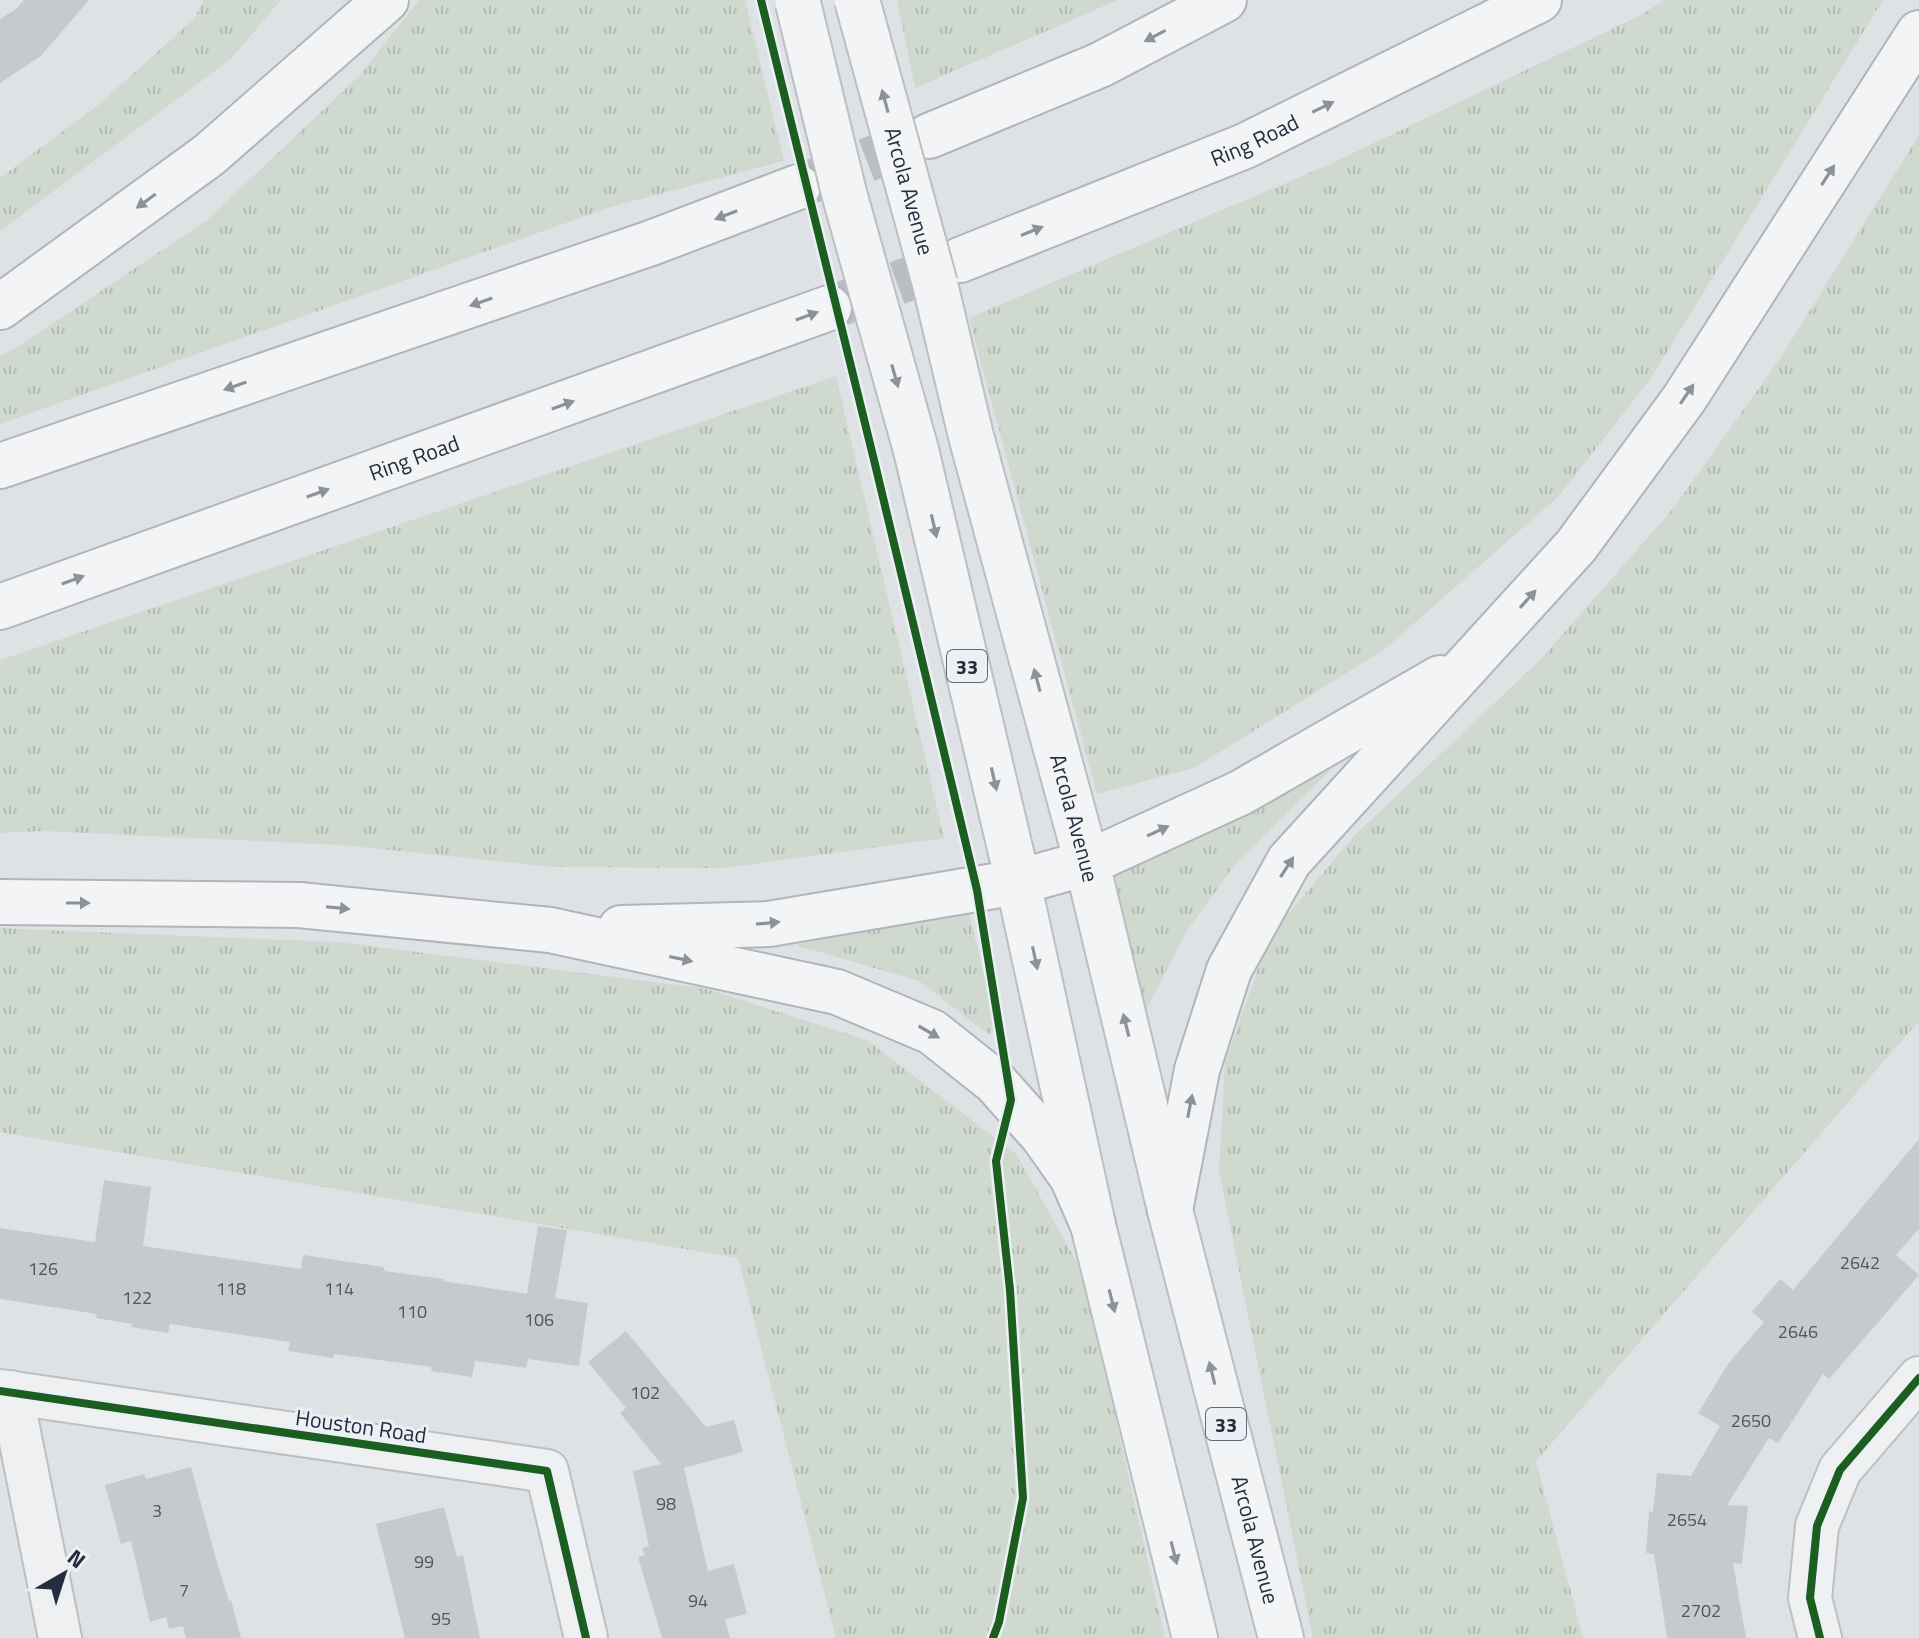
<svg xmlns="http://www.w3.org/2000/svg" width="1919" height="1638" font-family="'Titillium Web',sans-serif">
	<defs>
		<pattern id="grass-tufts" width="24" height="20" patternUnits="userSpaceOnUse" patternTransform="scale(2)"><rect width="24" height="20" fill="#cfd9cf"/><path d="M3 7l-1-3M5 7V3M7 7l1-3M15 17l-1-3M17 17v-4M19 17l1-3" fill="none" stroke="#b2bbb3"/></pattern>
	</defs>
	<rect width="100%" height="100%" fill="#dfe2e5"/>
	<path fill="url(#grass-tufts)" d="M 204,0 L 281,0 L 231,59 L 0,231 L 0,178 L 98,105 L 193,20 Z
		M 419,0 L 745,0 L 784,161 L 611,207 L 0,424 L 0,356 L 19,346 L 207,220 L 360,75 Z
		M 897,0 L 1118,0 L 915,88 Z
		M 1664,0 L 1883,0 L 1651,378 L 1559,496 L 1385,649 L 1194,768 L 1097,794 L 969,318 L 1328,165 L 1641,15 Z
		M 1919,135 L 1919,1021 L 1536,1461 L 1583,1638 L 1313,1638 L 1219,1171 L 1225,1062 L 1270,935 L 1355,835 L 1540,660 L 1672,510 L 1779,360 Z
		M 836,376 L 944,838 L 724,868 L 553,867 L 341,845 L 43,831 L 0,833 L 0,660 Z
		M 1331,770 L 1237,862 L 1188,929 L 1143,1016 L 1109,863 Z
		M 966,902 L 998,1029 L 988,1034 L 919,981 L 796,945 Z
		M 0,928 L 337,942 L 703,988 L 867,1040 L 1016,1154 L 1083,1273 L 1165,1638 L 836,1638 L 738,1258 L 0,1132 Z"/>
	<path fill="#c7cacd" d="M 24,0 L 89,0 L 41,56 L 0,83 L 0,19 L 16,9 Z
		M 1919,1139 L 1919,1229 L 1896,1255 L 1919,1275 L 1829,1379 L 1823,1374 L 1778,1443 L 1769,1438 L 1727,1505 L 1748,1506 L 1742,1564 L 1733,1563 L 1746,1638 L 1667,1638 L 1654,1554 L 1646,1553 L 1649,1511 L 1653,1512 L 1657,1473 L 1691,1476 L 1720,1426 L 1698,1413 L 1728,1364 L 1764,1322 L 1752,1312 L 1780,1279 L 1793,1290 Z
		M 104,1180 L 151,1187 L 143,1246 L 301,1269 L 303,1255 L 384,1267 L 384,1271 L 444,1279 L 443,1281 L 527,1294 L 538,1226 L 567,1230 L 555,1298 L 588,1303 L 579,1366 L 528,1359 L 526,1368 L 475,1361 L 472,1377 L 431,1371 L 432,1367 L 334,1354 L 334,1358 L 288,1351 L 290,1342 L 170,1324 L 168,1333 L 131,1327 L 132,1324 L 96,1318 L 97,1314 L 0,1299 L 0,1228 L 95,1242 Z
		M 626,1331 L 706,1427 L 734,1420 L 743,1452 L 684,1468 L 708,1571 L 734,1564 L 747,1614 L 725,1619 L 730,1638 L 662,1638 L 638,1557 L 645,1555 L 642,1548 L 649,1546 L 633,1471 L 661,1464 L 620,1413 L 626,1408 L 588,1362 Z
		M 191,1467 L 216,1559 L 229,1601 L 231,1600 L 241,1638 L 186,1638 L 183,1626 L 169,1629 L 166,1617 L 150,1622 L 131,1541 L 121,1544 L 105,1485 L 144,1474 L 146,1479 Z
		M 444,1507 L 457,1557 L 463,1555 L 480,1638 L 405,1638 L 376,1524 Z"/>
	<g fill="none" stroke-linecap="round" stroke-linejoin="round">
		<path stroke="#babec4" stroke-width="44" stroke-dasharray="44 22" stroke-linecap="butt" d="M 805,184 L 929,136
			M 835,306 L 960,260"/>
		<defs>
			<path id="minor" d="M 0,1391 L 547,1471 L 586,1638
				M 11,1392 L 60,1638
				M 1820,1638 L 1810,1598 L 1817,1526 L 1840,1470 L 1919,1378"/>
			<g id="primary">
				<path id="s1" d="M 935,284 L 971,436 L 1087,863 L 1170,1210 L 1281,1638"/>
				<path d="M 916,450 L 1018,882 L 1093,1225 L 1195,1638"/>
			</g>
			<g id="motorway">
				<path d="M 929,136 L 1100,65 L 1224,0"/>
				<path id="s2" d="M 960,260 L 1245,146 L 1539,0"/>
				<path d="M 0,307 L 209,155 L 386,0"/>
				<path d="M 0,466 L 651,243 L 798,187"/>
				<path id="s3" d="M 0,607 L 829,308"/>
				<path d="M 0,902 L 299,905 L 550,930 L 837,992 L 932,1032 L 995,1082 L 1043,1136 L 1072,1177 L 1093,1225"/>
				<path d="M 621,928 L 769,924 L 1018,882 L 1087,863 L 1240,793 L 1440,678"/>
				<path d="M 1170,1210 L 1197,1070 L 1229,970 L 1289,861 L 1576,546 L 1684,399 L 1919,33"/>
			</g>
		</defs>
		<use href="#minor" stroke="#bdc0c3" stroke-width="46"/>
		<use href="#primary" stroke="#bbbfc3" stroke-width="48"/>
		<use href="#motorway" stroke="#b1b5ba" stroke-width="48"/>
		<use href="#minor" stroke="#eef0f2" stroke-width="42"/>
		<use href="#primary" stroke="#f3f4f5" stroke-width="44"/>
		<use href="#motorway" stroke="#f3f4f5" stroke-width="44"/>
		<defs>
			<g id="primary-bridge">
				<path id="s4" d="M 857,0 L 935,284"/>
				<path d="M 798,3 L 844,193 L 916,450"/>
			</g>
		</defs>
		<use href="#primary-bridge" stroke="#bbbfc3" stroke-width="48" stroke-linecap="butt"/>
		<use href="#primary-bridge" stroke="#f3f4f5" stroke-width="44"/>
		<defs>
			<path id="cycleway" d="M 761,0 L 874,460 L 977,890 L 1011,1100 L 996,1161 L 1010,1290 L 1023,1498 L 999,1622 L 993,1638
				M 0,1391 L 547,1471 L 586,1638
				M 1820,1638 L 1810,1598 L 1817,1526 L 1840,1470 L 1919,1378"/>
		</defs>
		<use href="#cycleway" stroke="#ecf0f5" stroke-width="13"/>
		<use href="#cycleway" stroke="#1b5e20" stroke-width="8"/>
	</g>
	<defs><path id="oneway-solid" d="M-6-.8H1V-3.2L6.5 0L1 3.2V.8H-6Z" transform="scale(2)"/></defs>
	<g fill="#8c919a">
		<use href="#oneway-solid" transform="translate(1155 36) rotate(152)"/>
		<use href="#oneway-solid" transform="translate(885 101) rotate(-105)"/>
		<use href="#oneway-solid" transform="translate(1323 107) rotate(-26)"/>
		<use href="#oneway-solid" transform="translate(1828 175) rotate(-57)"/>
		<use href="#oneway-solid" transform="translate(146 201) rotate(144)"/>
		<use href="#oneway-solid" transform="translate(726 215) rotate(159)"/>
		<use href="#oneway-solid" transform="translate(1032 231) rotate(-22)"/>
		<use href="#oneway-solid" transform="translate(481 302) rotate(161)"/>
		<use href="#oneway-solid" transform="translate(807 316) rotate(-20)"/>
		<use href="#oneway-solid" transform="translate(895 376) rotate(74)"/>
		<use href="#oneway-solid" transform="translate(235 386) rotate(161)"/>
		<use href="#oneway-solid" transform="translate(1687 394) rotate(-56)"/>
		<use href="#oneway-solid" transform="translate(563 405) rotate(-20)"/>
		<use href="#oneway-solid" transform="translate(318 493) rotate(-20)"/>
		<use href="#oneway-solid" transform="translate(934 526) rotate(77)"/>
		<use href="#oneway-solid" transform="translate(73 580) rotate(-20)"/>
		<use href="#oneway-solid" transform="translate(1528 599) rotate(-48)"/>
		<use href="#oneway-solid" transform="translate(1037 680) rotate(-105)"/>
		<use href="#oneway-solid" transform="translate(994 779) rotate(77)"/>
		<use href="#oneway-solid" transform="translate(1158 831) rotate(-25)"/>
		<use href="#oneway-solid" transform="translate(1287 867) rotate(-57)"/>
		<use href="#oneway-solid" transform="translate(78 903)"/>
		<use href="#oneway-solid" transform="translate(338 908) rotate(6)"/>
		<use href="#oneway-solid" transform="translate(768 923) rotate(-5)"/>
		<use href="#oneway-solid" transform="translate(1035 958) rotate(78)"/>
		<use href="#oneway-solid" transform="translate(681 959) rotate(12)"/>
		<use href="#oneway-solid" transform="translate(1126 1025) rotate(-104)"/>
		<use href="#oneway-solid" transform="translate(929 1032) rotate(30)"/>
		<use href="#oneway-solid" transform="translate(1190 1106) rotate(-79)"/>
		<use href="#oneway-solid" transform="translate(1112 1301) rotate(76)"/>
		<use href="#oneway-solid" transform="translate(1212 1373) rotate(-104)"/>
		<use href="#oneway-solid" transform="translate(1174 1553) rotate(76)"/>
	</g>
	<g text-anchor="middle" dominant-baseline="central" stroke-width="6" stroke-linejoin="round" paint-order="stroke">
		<g font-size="18" fill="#4e5663">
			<text x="1860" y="1262">2642</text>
			<text x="43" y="1268">126</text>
			<text x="231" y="1288">118</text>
			<text x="339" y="1288">114</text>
			<text x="137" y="1297">122</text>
			<text x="412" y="1311">110</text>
			<text x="539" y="1319">106</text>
			<text x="1798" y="1331">2646</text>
			<text x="645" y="1392">102</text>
			<text x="1751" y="1420">2650</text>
			<text x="666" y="1503">98</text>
			<text x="157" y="1510">3</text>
			<text x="1687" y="1519">2654</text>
			<text x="424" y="1561">99</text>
			<text x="184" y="1590">7</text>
			<text x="698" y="1600">94</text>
			<text x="1701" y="1610">2702</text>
			<text x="441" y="1618">95</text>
		</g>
		<g fill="#ecf0f5" stroke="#616876" stroke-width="2">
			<rect x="947" y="650" width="40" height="32" rx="6"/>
			<rect x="1206" y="1408" width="40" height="32" rx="6"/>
		</g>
		<g font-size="20" font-weight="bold" fill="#252e3f">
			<text x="967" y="666">33</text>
			<text x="1226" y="1424">33</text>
		</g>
		<g font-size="22" fill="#252e3f" stroke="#ecf0f5">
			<text stroke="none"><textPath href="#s2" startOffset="318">Ring Road</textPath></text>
			<text stroke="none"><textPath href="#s4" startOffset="198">Arcola Avenue</textPath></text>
			<text stroke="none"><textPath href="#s3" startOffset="440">Ring Road</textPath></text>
			<text stroke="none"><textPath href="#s1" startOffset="552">Arcola Avenue</textPath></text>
			<text transform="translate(361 1426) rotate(8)">Houston Road</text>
			<text stroke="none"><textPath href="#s1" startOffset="1296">Arcola Avenue</textPath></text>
		</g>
	</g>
	<g transform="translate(64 1574) rotate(39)" stroke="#ecf0f5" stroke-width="6" paint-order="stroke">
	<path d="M0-6L14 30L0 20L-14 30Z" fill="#252e3f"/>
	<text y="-12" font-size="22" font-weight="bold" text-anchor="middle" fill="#252e3f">N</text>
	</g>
</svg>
